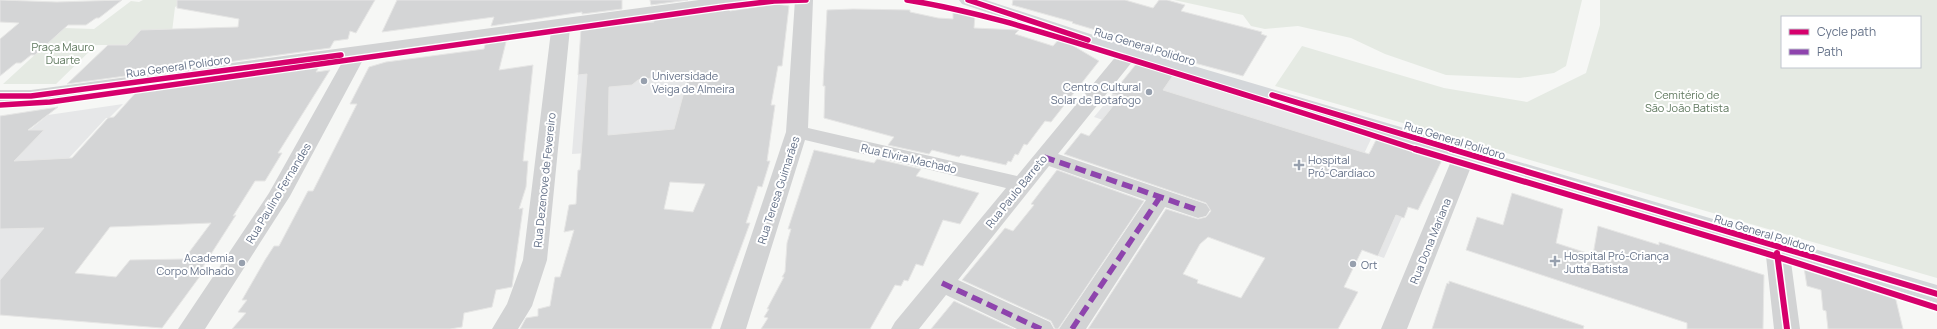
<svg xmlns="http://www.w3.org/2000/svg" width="1937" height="329" font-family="Manrope,sans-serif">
	<rect width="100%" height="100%" fill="#f6f7f5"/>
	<path fill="#e6e7e8" d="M 726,11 L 696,146 L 572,154 L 578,75 L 638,67 L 640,22 Z
		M 1173,75 L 1372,137 L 1362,158 L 1402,217 L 1384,258 L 1225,202 L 1245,167 L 1094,117 L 1113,94 L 1152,106 Z
		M 123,104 L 109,118 L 106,118 L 69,158 L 106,157 L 0,280 L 0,154 L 48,115 Z"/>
	<path fill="#e5eae3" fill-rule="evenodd" d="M 143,0 L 188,0 L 175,7 L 172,32 L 141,31 L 127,45 L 96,45 L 56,84 L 3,84 L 64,28 L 94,29 L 131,1 L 139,2 Z
		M 1174,0 L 1582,0 L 1566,66 L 1554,73 L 1520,78 L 1446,75 L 1385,54 L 1351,38 L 1298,26 L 1265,29 L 1251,26 L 1243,15 Z
		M 1600,0 L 1937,0 L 1937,278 L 1275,86 L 1302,46 L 1444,88 L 1527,102 L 1586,73 L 1600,25 ZM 1782,17 L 1920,17 L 1920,67 L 1782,67 Z"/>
	<path fill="#d4d5d6" stroke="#e6e6e5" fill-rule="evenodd" d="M 0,0 L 57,2 L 122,0 L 99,18 L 96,18 L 86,25 L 68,25 L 35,55 L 31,55 L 21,63 L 16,63 L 0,76 L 0,39 L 19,23 L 0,22 Z
		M 177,0 L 375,0 L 356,33 L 350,31 L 348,39 L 334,41 L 330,48 L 67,84 L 108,45 L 127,45 L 141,30 L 238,27 L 239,19 L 177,8 Z
		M 397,0 L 622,0 L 622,9 L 582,14 L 582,12 L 491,26 L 494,17 L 382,32 Z
		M 650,0 L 688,0 L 651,5 Z
		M 1013,0 L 1125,0 L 1153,8 L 1159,0 L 1167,0 L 1185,5 L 1181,11 L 1262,32 L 1261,34 L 1267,36 L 1243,76 L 1146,50 L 1150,46 L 1072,23 L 1073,22 L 1012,5 Z
		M 776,4 L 789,6 L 782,66 L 778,66 L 771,105 L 775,105 L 767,161 L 770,161 L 762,187 L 758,186 L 746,223 L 750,223 L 711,329 L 520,329 L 526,318 L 538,316 L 538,309 L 550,306 L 555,277 L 560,277 L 574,230 L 564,232 L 569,205 L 576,204 L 578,170 L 580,170 L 587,74 L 578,75 L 581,28 L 622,22 L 622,25 L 654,22 L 653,18 L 729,8 L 730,11 ZM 689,73 L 674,129 L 608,135 L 609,87 L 632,85 L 638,80 ZM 670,182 L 705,184 L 693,212 L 664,209 Z
		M 853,9 L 910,10 L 910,12 L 938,18 L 953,19 L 953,13 L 975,14 L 974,28 L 1019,30 L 1015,34 L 1053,46 L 1060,38 L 1099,61 L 1051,122 L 1045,121 L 1027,145 L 1024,144 L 1018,155 L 1015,154 L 1011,162 L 1008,161 L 1006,165 L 961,155 L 959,157 L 932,150 L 929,154 L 888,145 L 894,137 L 824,118 L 825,86 L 823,86 L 827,10 Z
		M 507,38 L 499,70 L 533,65 L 523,161 L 528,161 L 526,187 L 519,209 L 523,208 L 512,287 L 496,290 L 492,307 L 464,313 L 462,327 L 450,329 L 232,329 L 246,313 L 238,312 L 247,300 L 242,300 L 265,260 L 274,246 L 279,246 L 308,191 L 313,191 L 357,104 L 350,104 L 369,67 L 386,62 L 484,49 L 486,41 Z
		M 1137,63 L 1174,74 L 1163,90 L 1337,144 L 1369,154 L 1377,138 L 1443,158 L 1418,210 L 1408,207 L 1404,218 L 1396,215 L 1378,256 L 1362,250 L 1344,287 L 1358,292 L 1338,329 L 1088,329 L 1166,209 L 1198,219 L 1206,217 L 1211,211 L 1206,203 L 1064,154 L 1081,133 L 1089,136 L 1121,96 L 1112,94 ZM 1208,237 L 1265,258 L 1241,298 L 1197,283 L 1198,280 L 1183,274 L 1200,244 Z
		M 321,64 L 316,72 L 330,70 L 278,153 L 282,153 L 265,181 L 255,181 L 233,216 L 236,215 L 202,268 L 206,268 L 162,328 L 0,315 L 0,280 L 44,228 L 0,229 L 0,116 L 58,107 L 28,130 L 44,130 L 14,161 L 72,158 L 108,118 L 114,117 L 139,89 ZM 211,223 L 184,259 L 130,260 L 116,277 L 75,273 L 110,227 Z
		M 814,150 L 874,163 L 877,159 L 921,169 L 916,176 L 979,193 L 960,224 L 943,220 L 923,266 L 916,264 L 908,281 L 904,280 L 901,286 L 895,285 L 870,329 L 761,329 L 768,318 L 764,317 L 769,309 L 767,309 L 784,277 L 782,277 L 785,272 L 787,243 L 791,229 L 788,229 Z
		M 1057,170 L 1144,201 L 1058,329 L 1055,329 L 1051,321 L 962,280 L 1005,228 L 1013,231 L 1034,205 L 1031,204 Z
		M 1512,193 L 1563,209 L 1556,243 L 1593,255 L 1598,226 L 1659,245 L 1659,242 L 1764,275 L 1763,329 L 1687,329 L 1687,323 L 1466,250 L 1477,217 L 1503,225 Z
		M 1804,268 L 1895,296 L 1903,329 L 1828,329 L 1826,311 L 1823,310 L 1821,290 L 1807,286 Z
		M 1449,281 L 1584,326 L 1583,329 L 1432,329 L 1447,283 L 1449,284 Z
		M 954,301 L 1014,329 L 931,329 Z"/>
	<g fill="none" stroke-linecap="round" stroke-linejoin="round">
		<path fill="#d2d3d4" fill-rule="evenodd" d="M 699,0 L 748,0 L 745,4 L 739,5 L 570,28 L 547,260 L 532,306 L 518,329 L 492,329 L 507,304 L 523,260 L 551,31 L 365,56 L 290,196 L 205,329 L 178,329 L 269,193 L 344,59 L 31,102 L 0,102 L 0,90 L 31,90 Z
			M 795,0 L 813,0 L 808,128 L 1017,176 L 1122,49 L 1129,47 L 1136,49 L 1139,53 L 1136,57 L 1058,154 L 1206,204 L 1210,210 L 1206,216 L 1198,218 L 1165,207 L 1086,329 L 1059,329 L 1146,200 L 1049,166 L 958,280 L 1050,322 L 1054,329 L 1017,329 L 946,295 L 919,329 L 891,329 L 895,322 L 1006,188 L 805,140 L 746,329 L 720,329 L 786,132 Z
			M 1465,147 L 1473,149 L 1476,154 L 1407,329 L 1381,329 L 1454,154 L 1457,149 Z
			M 1777,239 L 1786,241 L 1789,247 L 1800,329 L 1774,329 L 1765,247 L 1768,241 Z"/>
		<path fill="#d4d7da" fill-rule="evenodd" d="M 959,0 L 986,0 L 1136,49 L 1937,285 L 1937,303 L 1122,57 L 962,4 Z"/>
		<path stroke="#8e44ad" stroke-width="5.5" stroke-dasharray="11 5.5" stroke-linecap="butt" d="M 1044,157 L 1198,210
			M 942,283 L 1041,329
			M 1072,329 L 1160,197"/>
		<defs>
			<path id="cycleway-far1" d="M 907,0 C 982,12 1054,36 1126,58 C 1224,88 1321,118 1418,150
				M 968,0 L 1088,40
				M 1272,95 L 1455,150
				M 0,96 L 31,96 L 341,55
				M 0,105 L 50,102 L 724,7 L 774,1 L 806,0"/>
			<path id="cycleway" d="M 1415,149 L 1778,257 L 1937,308
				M 1451,149 L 1937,294
				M 1777,253 L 1787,329"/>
		</defs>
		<use href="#cycleway-far1" stroke="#fff" stroke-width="8"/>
		<use href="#cycleway" stroke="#fff" stroke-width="9"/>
		<use href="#cycleway-far1" stroke="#d6006c" stroke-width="5.5"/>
		<use href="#cycleway" stroke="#d6006c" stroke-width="6"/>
	</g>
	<g fill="#97a0ae" stroke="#fff" stroke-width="1.5">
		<circle cx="644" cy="81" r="4"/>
		<circle cx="1149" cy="92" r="4"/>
		<path d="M1297 159h4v4h4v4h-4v4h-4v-4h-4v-4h4z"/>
		<path d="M1553 255h4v4h4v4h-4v4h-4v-4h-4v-4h4z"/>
		<circle cx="242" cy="263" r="4"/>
		<circle cx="1353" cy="264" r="4"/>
	</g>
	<g text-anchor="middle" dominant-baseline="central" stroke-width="4" stroke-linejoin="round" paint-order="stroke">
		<g font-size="11" fill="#60795f" stroke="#fff">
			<text x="63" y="46">Praça Mauro<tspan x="63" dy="13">Duarte</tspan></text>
			<text x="1687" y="94">Cemitério de<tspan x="1687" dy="13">São João Batista</tspan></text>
		</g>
		<g font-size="11" fill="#647188" stroke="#fff">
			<text transform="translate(1145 46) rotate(17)">Rua General Polidoro</text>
			<text transform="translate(178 66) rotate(-8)">Rua General Polidoro</text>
			<text transform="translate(1455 140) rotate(17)">Rua General Polidoro</text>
			<text transform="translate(909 158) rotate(13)">Rua Elvira Machado</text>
			<text transform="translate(544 180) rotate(-84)">Rua Dezenove de Fevereiro</text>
			<text transform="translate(778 190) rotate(-72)">Rua Teresa Guimarães</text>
			<text transform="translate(1016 191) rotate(-51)">Rua Paulo Barreto</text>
			<text transform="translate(278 193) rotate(-59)">Rua Paulino Fernandes</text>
			<text transform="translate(1765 233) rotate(17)">Rua General Polidoro</text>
			<text transform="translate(1430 241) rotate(-68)">Rua Dona Mariana</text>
		</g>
		<g font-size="11" fill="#647188" stroke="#fff" text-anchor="start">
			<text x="652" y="75">Universidade<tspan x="652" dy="13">Veiga de Almeira</tspan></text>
			<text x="1141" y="86" text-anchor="end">Centro Cultural<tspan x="1141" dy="13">Solar de Botafogo</tspan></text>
			<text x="1308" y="159">Hospital<tspan x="1308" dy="13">Pró-Cardíaco</tspan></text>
			<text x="1564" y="255">Hospital Pró-Criança<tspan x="1564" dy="13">Jutta Batista</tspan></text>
			<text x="234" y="257" text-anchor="end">Academia<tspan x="234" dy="13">Corpo Molhado</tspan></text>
			<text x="1361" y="264">Ort</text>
		</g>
	</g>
	<rect x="1781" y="16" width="140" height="52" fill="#ffffff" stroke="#c1c6cf"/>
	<rect x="1789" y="29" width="20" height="6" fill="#d6006c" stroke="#c1c6cf"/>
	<text x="1817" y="36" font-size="12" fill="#647188">Cycle path</text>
	<rect x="1789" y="49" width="20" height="6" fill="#8e44ad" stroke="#c1c6cf"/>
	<text x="1817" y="56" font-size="12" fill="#647188">Path</text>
</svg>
